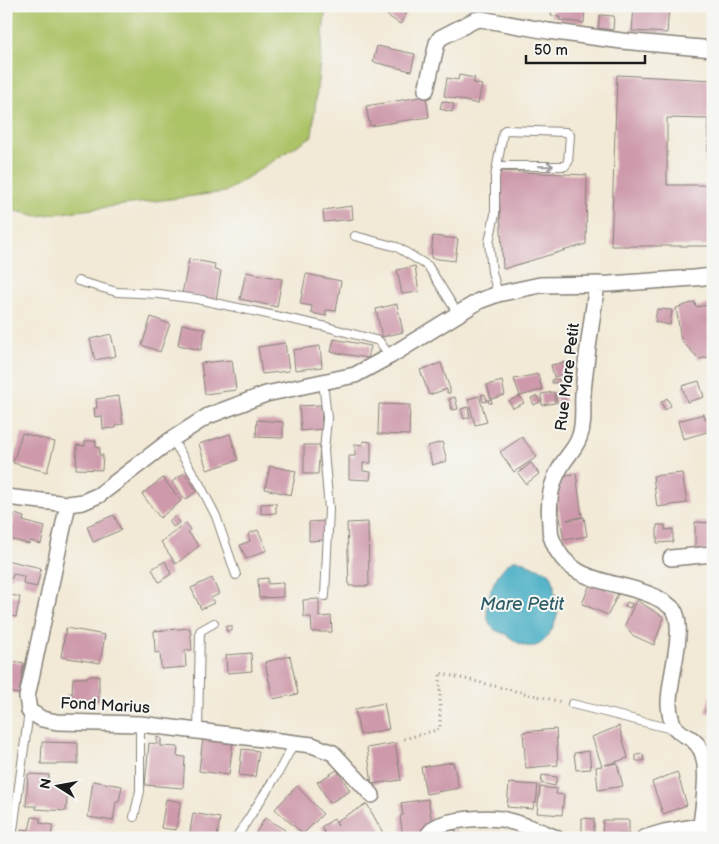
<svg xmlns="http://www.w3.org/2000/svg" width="719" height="844" font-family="'Balsamiq Sans',sans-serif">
	<rect width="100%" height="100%" fill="#f6f6f2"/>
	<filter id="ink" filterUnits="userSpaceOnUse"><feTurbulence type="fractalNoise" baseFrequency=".02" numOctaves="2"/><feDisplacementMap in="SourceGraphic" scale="10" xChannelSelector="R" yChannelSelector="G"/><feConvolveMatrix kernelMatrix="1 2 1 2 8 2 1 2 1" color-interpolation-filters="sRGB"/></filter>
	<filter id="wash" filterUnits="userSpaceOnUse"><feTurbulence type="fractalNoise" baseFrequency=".0096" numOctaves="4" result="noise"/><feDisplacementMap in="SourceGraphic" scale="20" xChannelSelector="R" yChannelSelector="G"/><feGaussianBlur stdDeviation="1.12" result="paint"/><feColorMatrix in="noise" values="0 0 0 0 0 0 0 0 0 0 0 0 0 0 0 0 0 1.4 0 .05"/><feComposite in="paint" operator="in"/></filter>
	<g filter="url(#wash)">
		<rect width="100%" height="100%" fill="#f2e9d6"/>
		<path fill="#adc368" stroke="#647042" d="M 6,6 L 326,6 L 312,136 L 225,192 L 38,216 L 6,209 Z"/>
		<path fill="#46aec5" stroke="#316570" d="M 514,560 C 523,560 527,564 535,567 C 539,569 545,569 549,573 C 554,578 554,584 554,590 C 555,597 559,602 558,609 C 557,621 548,643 535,646 C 523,648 516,642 507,635 C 502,632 495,632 491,626 C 479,609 496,567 514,560 Z"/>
		<g id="blocks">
			<path fill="#ce9aab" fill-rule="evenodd" d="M 373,6 L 411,6 L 400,24 Z
				M 553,6 L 585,6 L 584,23 L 559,20 L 560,17 L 551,16 Z
				M 634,6 L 669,6 L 667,33 L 632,31 Z
				M 600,15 L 614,16 L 613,30 L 598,28 Z
				M 377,46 L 415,54 L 411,71 L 373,62 Z
				M 459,75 L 475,78 L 473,83 L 482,85 L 478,104 L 444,96 L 447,78 L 458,80 Z
				M 617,75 L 713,80 L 713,246 L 611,246 ZM 667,118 L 708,119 L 707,185 L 667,185 Z
				M 426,96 L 429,117 L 370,126 L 366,106 Z
				M 442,101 L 454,104 L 452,112 L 440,109 Z
				M 498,171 L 587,175 L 586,244 L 503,269 Z
				M 352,206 L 353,219 L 324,222 L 323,210 Z
				M 433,236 L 458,239 L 455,261 L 431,258 Z
				M 189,259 L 215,264 L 214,270 L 221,271 L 216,300 L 182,294 Z
				M 415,266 L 419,292 L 402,294 L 397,270 Z
				M 246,272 L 282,279 L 277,307 L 240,299 Z
				M 306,274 L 341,281 L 336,311 L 326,310 L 326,316 L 311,313 L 312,306 L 300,304 Z
				M 695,302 L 696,307 L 713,304 L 713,356 L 699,359 L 681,340 L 676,308 Z
				M 397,304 L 403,332 L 382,337 L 376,309 Z
				M 657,309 L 672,310 L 670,325 L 655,322 Z
				M 151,317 L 170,324 L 160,352 L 142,345 Z
				M 182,324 L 205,329 L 201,350 L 178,345 Z
				M 111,334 L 116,356 L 95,360 L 90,339 Z
				M 334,339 L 371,346 L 368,358 L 331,352 Z
				M 285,343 L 289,371 L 262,374 L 258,347 Z
				M 320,346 L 322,367 L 295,370 L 293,350 Z
				M 232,360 L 236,390 L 205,394 L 201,363 Z
				M 566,362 L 570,380 L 563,382 L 561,375 L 554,377 L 551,365 Z
				M 441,363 L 450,389 L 450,393 L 447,393 L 447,389 L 429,395 L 420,370 Z
				M 538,374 L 542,390 L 520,396 L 524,403 L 513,408 L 509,401 L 520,396 L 514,379 Z
				M 552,379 L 559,379 L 559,383 L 552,383 Z
				M 502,381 L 505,395 L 491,399 L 492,403 L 489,403 L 488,400 L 491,399 L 487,385 Z
				M 699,381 L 704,397 L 687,402 L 682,386 Z
				M 554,392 L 555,403 L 542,405 L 541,394 Z
				M 563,392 L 565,402 L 557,403 L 556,393 Z
				M 485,394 L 487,401 L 483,402 L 481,395 Z
				M 119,396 L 123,424 L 116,425 L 116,428 L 103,429 L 102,416 L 95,417 L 94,408 L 97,408 L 96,399 Z
				M 479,396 L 487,422 L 475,425 L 468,399 Z
				M 537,396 L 540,402 L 534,405 L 531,398 Z
				M 455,397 L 458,409 L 452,410 L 449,399 Z
				M 667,398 L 671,406 L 665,410 L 661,402 Z
				M 379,404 L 410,405 L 409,435 L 378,434 Z
				M 321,405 L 322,429 L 301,431 L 299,406 Z
				M 468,407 L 470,417 L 464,419 L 461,409 Z
				M 704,414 L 705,419 L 709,417 L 711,425 L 708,426 L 710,431 L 683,439 L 678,421 Z
				M 257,420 L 283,422 L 283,438 L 256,437 Z
				M 22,433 L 55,442 L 47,472 L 13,463 Z
				M 230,434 L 238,460 L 207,470 L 199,444 Z
				M 522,437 L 537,457 L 514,472 L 500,452 Z
				M 85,441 L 96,441 L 96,447 L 100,448 L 99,455 L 103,455 L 102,470 L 76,469 L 77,445 L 85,446 Z
				M 363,441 L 371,442 L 371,463 L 363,463 L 363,471 L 371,472 L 370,480 L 349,479 L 349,456 L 355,456 L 355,444 L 363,445 Z
				M 442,442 L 447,461 L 432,465 L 428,446 Z
				M 304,445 L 320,445 L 318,474 L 304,474 Z
				M 531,463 L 539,474 L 526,484 L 518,473 Z
				M 270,466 L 296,471 L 291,495 L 265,489 Z
				M 184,473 L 197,491 L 185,500 L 172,482 Z
				M 576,473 L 582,517 L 567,520 L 584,517 L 587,536 L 564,540 L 555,488 L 560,477 Z
				M 682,473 L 687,503 L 657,507 L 653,476 Z
				M 163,478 L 181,501 L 160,518 L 142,494 Z
				M 276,503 L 276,513 L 261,514 L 261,504 Z
				M 15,514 L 24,517 L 23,521 L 45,527 L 41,544 L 30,541 L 29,544 L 9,539 Z
				M 114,515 L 121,530 L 93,542 L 87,526 Z
				M 175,516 L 179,523 L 173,527 L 169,521 Z
				M 325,521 L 324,540 L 309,541 L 309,522 Z
				M 368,522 L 369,586 L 349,586 L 347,523 Z
				M 695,522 L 713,523 L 713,551 L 695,550 Z
				M 186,523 L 190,530 L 188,532 L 199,546 L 176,564 L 161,542 Z
				M 657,525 L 665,525 L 665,530 L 673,529 L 673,542 L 657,543 Z
				M 258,530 L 267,550 L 246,559 L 240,545 L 250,541 L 248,534 Z
				M 6,560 L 41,568 L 37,587 L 23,584 L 24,576 L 13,574 L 12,578 L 9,578 L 8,581 L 6,580 Z
				M 165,561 L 171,574 L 159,582 L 152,569 Z
				M 212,578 L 219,594 L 211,598 L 214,603 L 201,609 L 191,588 Z
				M 268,578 L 268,584 L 283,583 L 283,597 L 259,598 L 258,579 Z
				M 591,582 L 618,594 L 608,615 L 582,604 Z
				M 6,594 L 20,597 L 16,617 L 6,615 Z
				M 319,599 L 319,617 L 331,616 L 332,632 L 312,632 L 311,617 L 304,617 L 303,600 Z
				M 636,600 L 664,617 L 654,645 L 632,635 L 625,625 Z
				M 627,602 L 632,604 L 630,608 L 625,606 Z
				M 226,626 L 232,626 L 232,631 L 226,631 Z
				M 66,628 L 105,635 L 100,663 L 61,657 Z
				M 190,628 L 192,650 L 185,650 L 186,667 L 161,669 L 160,652 L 155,653 L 154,631 Z
				M 251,653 L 252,671 L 227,673 L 226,655 Z
				M 290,656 L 298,694 L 273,699 L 265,662 Z
				M 6,660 L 24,663 L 19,694 L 6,692 Z
				M 87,676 L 99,676 L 99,702 L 67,702 L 67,694 L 72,694 L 73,678 L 87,678 Z
				M 713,688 L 713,714 L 705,712 Z
				M 384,703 L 389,729 L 360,735 L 355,709 Z
				M 619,726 L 628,758 L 605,765 L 617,763 L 623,786 L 598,790 L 596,767 L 602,766 L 592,737 Z
				M 556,729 L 558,765 L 526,768 L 523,732 Z
				M 157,737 L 161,738 L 161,746 L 178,747 L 177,756 L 185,757 L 183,788 L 145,785 L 149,743 L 157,744 Z
				M 203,738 L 233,741 L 229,775 L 199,771 Z
				M 42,742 L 78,743 L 78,764 L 41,764 Z
				M 395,743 L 401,780 L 372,784 L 367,748 Z
				M 242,749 L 259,751 L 255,777 L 239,775 Z
				M 589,751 L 591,769 L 576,770 L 574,753 Z
				M 643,754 L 644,761 L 636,761 L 636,755 Z
				M 453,762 L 459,788 L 426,794 L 421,767 Z
				M 337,770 L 350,791 L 330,803 L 317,782 Z
				M 677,772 L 687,805 L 663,814 L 652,782 Z
				M 28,774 L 49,775 L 48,785 L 68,786 L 66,811 L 36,809 L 36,806 L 26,806 Z
				M 542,775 L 557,777 L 555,786 L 541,783 Z
				M 93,781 L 122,786 L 119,802 L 116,802 L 113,821 L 88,817 Z
				M 509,783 L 538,785 L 536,803 L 534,803 L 533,809 L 507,807 Z
				M 297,786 L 323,814 L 303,834 L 275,809 Z
				M 540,787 L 557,789 L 556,794 L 564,795 L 562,815 L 537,813 Z
				M 166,799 L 181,802 L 176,830 L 161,828 Z
				M 428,799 L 432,823 L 420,836 L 403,838 L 400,816 L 403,815 L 401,803 Z
				M 367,804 L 383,833 L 374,838 L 345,838 L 342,832 L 332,838 L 328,838 L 321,827 L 334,819 L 338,826 L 336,821 Z
				M 193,813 L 220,818 L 217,838 L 189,838 Z
				M 32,817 L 40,818 L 40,823 L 53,825 L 51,836 L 56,838 L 20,838 L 21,829 L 29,830 Z
				M 265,818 L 285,830 L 280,838 L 253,838 Z
				M 582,818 L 594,819 L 594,834 L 582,834 Z
				M 603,820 L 629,820 L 629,834 L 602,834 Z
				M 456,830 L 456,838 L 449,838 L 449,831 Z
				M 113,834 L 132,837 L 132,838 L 112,838 Z"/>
		</g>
	</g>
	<g filter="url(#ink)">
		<use href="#blocks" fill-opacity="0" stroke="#878279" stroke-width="1"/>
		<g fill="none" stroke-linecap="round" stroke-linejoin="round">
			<defs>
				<path id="lane" d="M 497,166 L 565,166 L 568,162 L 570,135 L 566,132 L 505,130 L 503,133 L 495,177 L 495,214 L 489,242 L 492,272 L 498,294
					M 355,236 L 397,247 L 428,266 L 458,314
					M 78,281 L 117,292 L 159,294 L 197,299 L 327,327 L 379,341 L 390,356
					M 323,381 L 327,418 L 324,451 L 329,509 L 325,596
					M 172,439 L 199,483 L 216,516 L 236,575
					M 572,704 L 676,730
					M 198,731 L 200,631 L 214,623
					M 134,817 L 140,791 L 140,724
					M 12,838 L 29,711
					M 236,838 L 278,773 L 294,743"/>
				<path id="street" d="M 426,90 L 437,43 L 440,38 L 475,20 L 481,19 L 548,31 L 622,41 L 713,49
					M 597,284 C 592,320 586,357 583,393 C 582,408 585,424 579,438 C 576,447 568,455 563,463 C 550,483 548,501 550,524 C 550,529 550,535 552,539 C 571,594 637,576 672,608 C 688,623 668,681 669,704 C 671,742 689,728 701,750 C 710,768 703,806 701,825
					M 6,497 L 68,504 L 83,502 L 99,495 L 172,439 L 208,416 L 266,394 L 355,375 L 390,356 L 479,301 L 498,294 L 540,285 L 610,284 L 694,278 L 713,276
					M 68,504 L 27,697 L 29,711 L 42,719 L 57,722 L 140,724 L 312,745 L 333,753 L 372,795
					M 671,558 L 713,554
					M 426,838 C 429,834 432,829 436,827 C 450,819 485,817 501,819 C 519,823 539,830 556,838
					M 644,838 L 664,832 L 713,824"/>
			</defs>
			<use href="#lane" stroke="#878279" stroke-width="10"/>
			<use href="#street" stroke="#878279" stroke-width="18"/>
			<path stroke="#878279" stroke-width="3" stroke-dasharray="1 4" stroke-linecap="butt" d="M 404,739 L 440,729 L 440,673 L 562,702"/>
			<use href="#lane" stroke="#fff" stroke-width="8"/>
			<use href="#street" stroke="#fff" stroke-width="15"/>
		</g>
		<defs><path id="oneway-shaft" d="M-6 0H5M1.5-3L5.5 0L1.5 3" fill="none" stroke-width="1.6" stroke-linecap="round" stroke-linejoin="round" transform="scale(1.25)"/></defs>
		<use stroke="#999" href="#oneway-shaft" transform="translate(546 166) rotate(-1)"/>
	</g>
	<g text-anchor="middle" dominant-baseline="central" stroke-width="4" stroke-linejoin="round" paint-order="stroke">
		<g font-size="16" fill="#1c1c1c" stroke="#f6f6f2">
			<text transform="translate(568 377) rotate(-83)">Rue Mare Petit</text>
			<text transform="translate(105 706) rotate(3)">Fond Marius</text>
		</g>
		<g font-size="18" font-style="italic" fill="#2f5e68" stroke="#f6f6f2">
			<text x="522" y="604">Mare Petit</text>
		</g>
	</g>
	<rect width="719" height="844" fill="none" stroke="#f6f6f2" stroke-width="25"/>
	<g transform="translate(58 786) rotate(281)" stroke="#f6f6f2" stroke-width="4" paint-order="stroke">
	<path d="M0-4L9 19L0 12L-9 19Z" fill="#1c1c1c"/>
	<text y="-8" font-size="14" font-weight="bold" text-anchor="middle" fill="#1c1c1c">N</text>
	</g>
	<path d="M526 55v8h119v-8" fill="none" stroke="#1c1c1c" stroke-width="2.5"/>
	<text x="534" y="55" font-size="15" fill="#1c1c1c" stroke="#f6f6f2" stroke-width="4" paint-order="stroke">50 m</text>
</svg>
